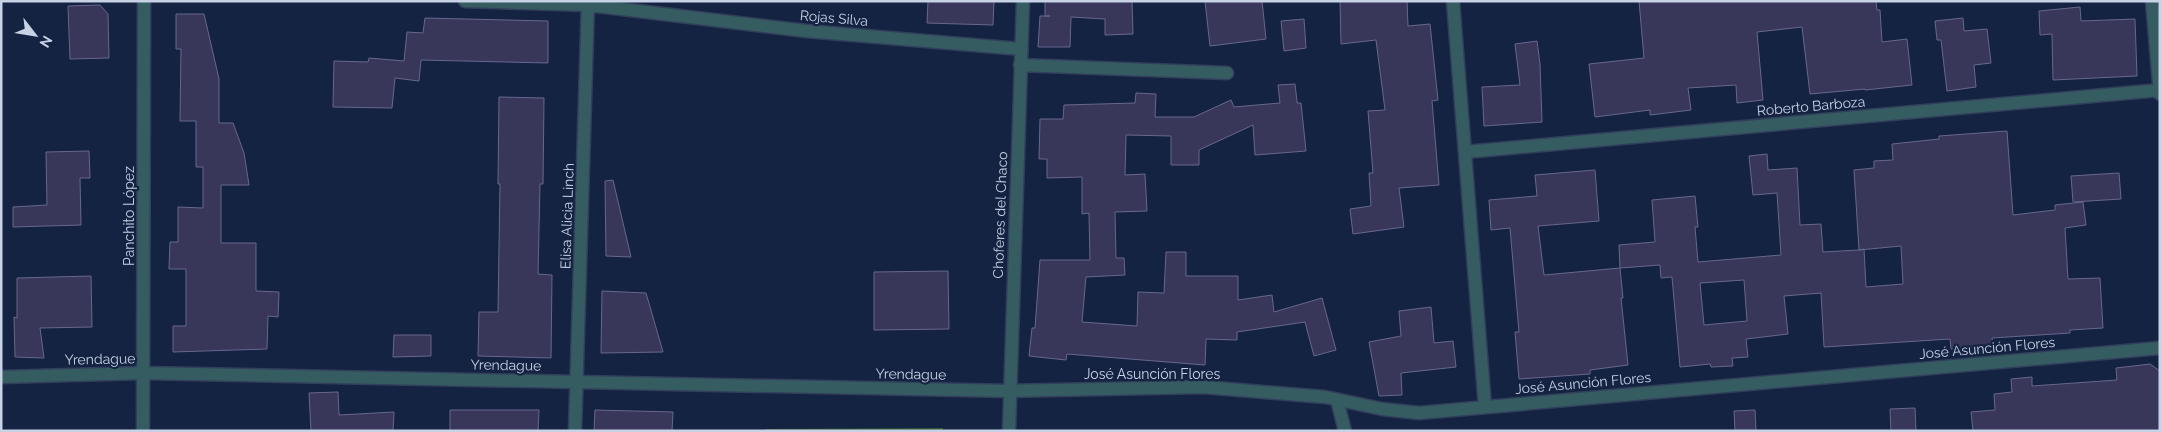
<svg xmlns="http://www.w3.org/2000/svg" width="2161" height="432" font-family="Raleway,sans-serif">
	<rect width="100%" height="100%" fill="#152342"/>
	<path fill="#355734" d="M 943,428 L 943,431 L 765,431 L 765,429 Z"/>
	<path fill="#38375a" stroke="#67678e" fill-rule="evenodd" d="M 928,1 L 994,1 L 993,25 L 927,23 Z
		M 1045,1 L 1132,1 L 1133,34 L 1105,35 L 1105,19 L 1071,17 L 1070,47 L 1038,47 L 1040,16 L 1050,16 L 1045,16 Z
		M 1205,1 L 1262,1 L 1266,39 L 1210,46 Z
		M 1340,1 L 1407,1 L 1408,26 L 1430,24 L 1438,100 L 1432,101 L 1439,185 L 1399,188 L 1404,227 L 1353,234 L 1350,209 L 1371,206 L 1369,173 L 1373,173 L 1368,111 L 1385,110 L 1376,40 L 1341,44 Z
		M 1639,1 L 1876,1 L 1877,10 L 1880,10 L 1882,42 L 1907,39 L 1912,85 L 1865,90 L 1865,89 L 1810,94 L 1802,27 L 1757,32 L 1763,100 L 1737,103 L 1736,85 L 1688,88 L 1691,110 L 1650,115 L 1650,110 L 1595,117 L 1589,64 L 1644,58 Z
		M 100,5 L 108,14 L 109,58 L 70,59 L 68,6 Z
		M 2080,7 L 2081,21 L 2135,19 L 2137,76 L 2053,80 L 2052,34 L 2040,35 L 2039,11 Z
		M 176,14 L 204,14 L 219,79 L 219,123 L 233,123 L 244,153 L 249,185 L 221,185 L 221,243 L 256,243 L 256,291 L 279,292 L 278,317 L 268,316 L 267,349 L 173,352 L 173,326 L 186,326 L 186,269 L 169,269 L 170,242 L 178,242 L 178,207 L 203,208 L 203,167 L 196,167 L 196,121 L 180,121 L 181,49 L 176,49 Z
		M 425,18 L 548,21 L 548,63 L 421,60 L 419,81 L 395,78 L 392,108 L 333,107 L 334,61 L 368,62 L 369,58 L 404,61 L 407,32 L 423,33 Z
		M 1963,18 L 1964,31 L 1987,29 L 1991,63 L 1974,65 L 1976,87 L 1947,91 L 1941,40 L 1937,40 L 1935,21 Z
		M 1304,19 L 1306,48 L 1284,51 L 1281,21 Z
		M 1537,41 L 1540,64 L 1542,122 L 1484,126 L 1482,87 L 1520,85 L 1515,44 Z
		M 1295,84 L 1297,101 L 1297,103 L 1301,103 L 1306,151 L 1255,155 L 1253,125 L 1199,150 L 1199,165 L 1171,165 L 1171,136 L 1126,135 L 1125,175 L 1145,174 L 1147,211 L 1115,212 L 1116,258 L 1124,258 L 1125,275 L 1086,277 L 1082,322 L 1137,326 L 1138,292 L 1164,293 L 1166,252 L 1186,252 L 1186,276 L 1238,276 L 1238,300 L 1272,295 L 1274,312 L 1322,298 L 1336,350 L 1314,356 L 1305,322 L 1237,332 L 1237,340 L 1206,339 L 1205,365 L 1067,354 L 1066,360 L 1029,356 L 1032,328 L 1035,328 L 1040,260 L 1090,260 L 1089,213 L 1082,214 L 1082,177 L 1047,178 L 1047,159 L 1039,159 L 1040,119 L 1063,119 L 1064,105 L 1135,103 L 1136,93 L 1156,94 L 1155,117 L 1194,117 L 1231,100 L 1234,107 L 1280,103 L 1278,85 Z
		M 499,97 L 544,98 L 543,184 L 540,184 L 538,274 L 552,275 L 551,358 L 478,356 L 479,312 L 498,312 L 500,184 L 498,184 Z
		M 2007,131 L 2013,215 L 2055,210 L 2055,205 L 2083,202 L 2086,225 L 2065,228 L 2068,279 L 2100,278 L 2103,328 L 2070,330 L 2070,333 L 1992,338 L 1993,345 L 1951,349 L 1950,339 L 1824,347 L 1821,293 L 1784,296 L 1788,334 L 1746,339 L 1748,357 L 1732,358 L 1733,366 L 1711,367 L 1710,364 L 1680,367 L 1672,277 L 1661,278 L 1660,265 L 1620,268 L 1619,245 L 1655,242 L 1652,200 L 1695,196 L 1698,227 L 1695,227 L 1698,262 L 1781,255 L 1777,193 L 1753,195 L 1749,156 L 1767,154 L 1768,170 L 1797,168 L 1800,225 L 1821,224 L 1823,252 L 1859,250 L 1854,170 L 1874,168 L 1874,161 L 1893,160 L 1892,144 L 1939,139 L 1939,136 ZM 1901,246 L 1903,284 L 1866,287 L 1864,249 L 1859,250 ZM 1744,280 L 1747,321 L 1704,325 L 1700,283 Z
		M 89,151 L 90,178 L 80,178 L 81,225 L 13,227 L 13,207 L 47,205 L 46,152 Z
		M 1595,170 L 1599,221 L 1538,226 L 1544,275 L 1620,268 L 1623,298 L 1621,298 L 1628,365 L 1590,370 L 1590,374 L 1519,379 L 1515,332 L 1519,332 L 1510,228 L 1491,230 L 1489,200 L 1537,196 L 1535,175 Z
		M 2119,173 L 2121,199 L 2073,202 L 2071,176 Z
		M 613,180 L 631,257 L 606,256 L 605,181 Z
		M 948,271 L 949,329 L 874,330 L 874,272 Z
		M 91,276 L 92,327 L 40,328 L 44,358 L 15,357 L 14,317 L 17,318 L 17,278 Z
		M 602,291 L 646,293 L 663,352 L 601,353 Z
		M 1431,307 L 1434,343 L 1453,341 L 1456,367 L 1401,373 L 1402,395 L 1379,396 L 1369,342 L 1401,336 L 1399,311 Z
		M 394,335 L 431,335 L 431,356 L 393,357 Z
		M 2150,364 L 2160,371 L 2160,431 L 1973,431 L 1971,412 L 1995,410 L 1994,394 L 2012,392 L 2011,379 L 2032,377 L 2032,386 L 2117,380 L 2116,368 Z
		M 338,392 L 339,415 L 394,412 L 393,431 L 311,431 L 309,393 Z
		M 1915,408 L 1916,431 L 1891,431 L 1890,409 Z
		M 450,410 L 539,410 L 538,431 L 450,431 Z
		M 595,410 L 673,412 L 672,431 L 594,431 Z
		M 1755,410 L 1756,431 L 1735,431 L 1734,411 Z"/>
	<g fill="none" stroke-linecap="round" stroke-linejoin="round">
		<defs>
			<path id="minor" d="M 465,1 L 588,5 L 806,31 L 1021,49
				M 1453,1 L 1485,407
				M 2152,1 L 2160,94
				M 1020,65 L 1227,73
				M 1465,152 L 2160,90
				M 1,377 L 143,373 L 1009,391 L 1203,387 L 1325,397 L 1382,409 L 1419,413 L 2160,348
				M 1337,400 L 1345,431
				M 143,431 L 144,1
				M 575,431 L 588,1
				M 1009,431 L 1023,1"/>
		</defs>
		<use href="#minor" stroke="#313f5c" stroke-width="15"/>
		<use href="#minor" stroke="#355d61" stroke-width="12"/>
	</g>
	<g text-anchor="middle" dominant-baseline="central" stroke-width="4.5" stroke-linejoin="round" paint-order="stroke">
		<g font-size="14" fill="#c7d2e6" stroke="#152342">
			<text transform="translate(834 18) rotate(5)">Rojas Silva</text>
			<text transform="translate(1811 106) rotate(-5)">Roberto Barboza</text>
			<text transform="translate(1000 215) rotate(-88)">Choferes del Chaco</text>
			<text transform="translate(129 216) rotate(-90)">Panchito López</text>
			<text transform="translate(567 216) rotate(-88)">Elisa Alicia Linch</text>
			<text transform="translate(1987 348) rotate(-5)">José Asunción Flores</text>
			<text transform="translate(100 359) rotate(-1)">Yrendague</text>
			<text transform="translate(506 365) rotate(1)">Yrendague</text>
			<text transform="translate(911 374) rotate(1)">Yrendague</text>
			<text x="1152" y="374">José Asunción Flores</text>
			<text transform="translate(1583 383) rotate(-5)">José Asunción Flores</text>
		</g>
	</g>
	<rect width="2161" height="432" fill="none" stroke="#c7d2e6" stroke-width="5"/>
	<g transform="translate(35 35) rotate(121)" stroke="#152342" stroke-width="4" paint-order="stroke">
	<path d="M0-4L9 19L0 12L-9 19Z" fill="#c7d2e6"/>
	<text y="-8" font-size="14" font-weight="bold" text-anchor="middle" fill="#c7d2e6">N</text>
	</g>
</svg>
